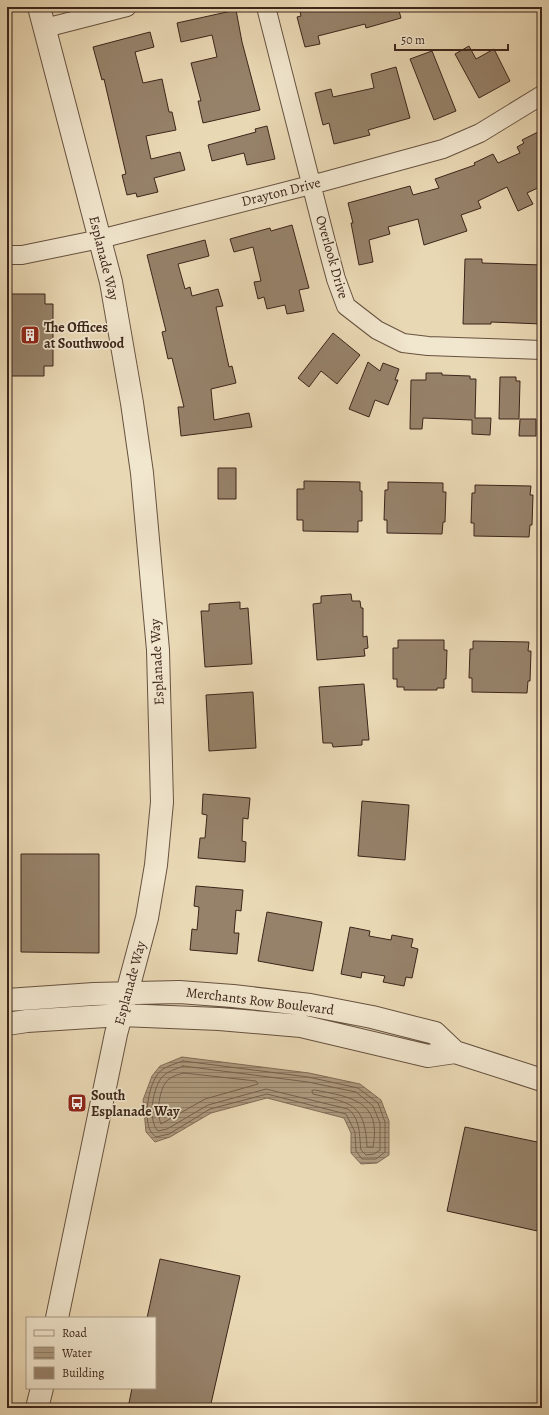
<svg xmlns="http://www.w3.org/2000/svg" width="549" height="1415" font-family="Alegreya,serif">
	<defs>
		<pattern id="water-rules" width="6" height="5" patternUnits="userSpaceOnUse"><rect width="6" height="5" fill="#ae9b80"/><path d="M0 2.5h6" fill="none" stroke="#8f7e68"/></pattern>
	</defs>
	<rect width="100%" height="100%" fill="#e9d8b4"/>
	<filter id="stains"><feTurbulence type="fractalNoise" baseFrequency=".005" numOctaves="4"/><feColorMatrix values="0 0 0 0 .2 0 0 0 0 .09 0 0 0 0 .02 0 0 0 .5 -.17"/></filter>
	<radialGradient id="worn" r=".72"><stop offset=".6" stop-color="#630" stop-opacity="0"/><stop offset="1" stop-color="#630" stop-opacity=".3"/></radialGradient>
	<path fill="url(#water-rules)" stroke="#806c57" d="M 182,1057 L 309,1073 L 360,1084 L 381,1100 L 389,1121 L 389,1155 L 377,1163 L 361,1164 L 351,1153 L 351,1133 L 344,1118 L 267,1098 L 211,1113 L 170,1137 L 155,1142 L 146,1132 L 143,1100 L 152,1076 L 160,1066 Z"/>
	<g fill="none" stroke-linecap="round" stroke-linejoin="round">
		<path stroke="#75604d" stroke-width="1" d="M 183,1061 L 308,1077 L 358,1088 L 378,1103 L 385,1122 L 385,1152 L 376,1159 L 362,1159 L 356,1151 L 355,1132 L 346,1114 L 267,1094 L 210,1109 L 169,1134 L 156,1137 C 154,1135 151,1133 150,1130 C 143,1116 149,1078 163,1069 C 168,1066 177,1063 183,1061 Z
			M 183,1066 L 308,1082 L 356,1092 L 373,1106 L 380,1123 L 380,1150 L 374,1154 L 366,1155 L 361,1150 C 359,1136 361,1119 348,1109 L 266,1089 L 208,1105 L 167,1129 L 158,1131 C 147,1120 153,1086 163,1076 C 168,1071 177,1069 183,1066 Z
			M 184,1073 L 256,1081 L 258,1084 L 205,1099 L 161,1124 C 156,1114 159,1086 169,1079 C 173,1076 179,1074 184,1073 Z
			M 315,1090 C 350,1097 382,1100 373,1147 L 367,1147 C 365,1104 352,1103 313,1094 L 312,1091 Z"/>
	</g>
	<path fill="#96826a" stroke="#3c251a" d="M 299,7 L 398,7 L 401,18 L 366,28 L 365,24 L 318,36 L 320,44 L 305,47 L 297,17 L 301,16 Z
		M 236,10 L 242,42 L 260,110 L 203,123 L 198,101 L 201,101 L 191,63 L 217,57 L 212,35 L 181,42 L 177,23 Z
		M 150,32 L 154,47 L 135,52 L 143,83 L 162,79 L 169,112 L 172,112 L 176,130 L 146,136 L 151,159 L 180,152 L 185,170 L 154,178 L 158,192 L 137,197 L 136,193 L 127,195 L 122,175 L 126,174 L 104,79 L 102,80 L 93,47 Z
		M 469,46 L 476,59 L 494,49 L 510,81 L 479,98 L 455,54 Z
		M 432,51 L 456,111 L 434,120 L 410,59 Z
		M 396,67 L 410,118 L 368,130 L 370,135 L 334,144 L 329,123 L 323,125 L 315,93 L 331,89 L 333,97 L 374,88 L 371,74 Z
		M 267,126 L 275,159 L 247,165 L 244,153 L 212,161 L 208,145 L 256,132 L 255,129 Z
		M 542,130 L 542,186 L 527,193 L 533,204 L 518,211 L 507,187 L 478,201 L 481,208 L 461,215 L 467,231 L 424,245 L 418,219 L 388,227 L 390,234 L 369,240 L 373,262 L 359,265 L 351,223 L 353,223 L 348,203 L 410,186 L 413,195 L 439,188 L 435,179 L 475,165 L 474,163 L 493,154 L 498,163 L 520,153 L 517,147 L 524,143 L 522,140 Z
		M 292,225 L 309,288 L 299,290 L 304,311 L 287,314 L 285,305 L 267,309 L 264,297 L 258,299 L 254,282 L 261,281 L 253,247 L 234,252 L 230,239 L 270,228 L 271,231 Z
		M 205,240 L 209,256 L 178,264 L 185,289 L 190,287 L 192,296 L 218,289 L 223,306 L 216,307 L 229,367 L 232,366 L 236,383 L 211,389 L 214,420 L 249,413 L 252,427 L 181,436 L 178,407 L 184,407 L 172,358 L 168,359 L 162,332 L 166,331 L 147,255 Z
		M 465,259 L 482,259 L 482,263 L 542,265 L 542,324 L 491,322 L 491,324 L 463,324 Z
		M 7,294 L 45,294 L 45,304 L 53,304 L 53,366 L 44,366 L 44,376 L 7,376 Z
		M 333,333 L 360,355 L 337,384 L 321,371 L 309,387 L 298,378 Z
		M 368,362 L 380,371 L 383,363 L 399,369 L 395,380 L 398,380 L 388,405 L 375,400 L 369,417 L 349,409 Z
		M 426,373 L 442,373 L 442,375 L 470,376 L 470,379 L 476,379 L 475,418 L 491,418 L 490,435 L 472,434 L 472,420 L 423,418 L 422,429 L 410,429 L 411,380 L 426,380 Z
		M 500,377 L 516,377 L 516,381 L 520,381 L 519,419 L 499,419 Z
		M 520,419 L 536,419 L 536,436 L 519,436 Z
		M 218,468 L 236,468 L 236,499 L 218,499 Z
		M 304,481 L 360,482 L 360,491 L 362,491 L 362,521 L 358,521 L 358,532 L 303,531 L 303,520 L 297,520 L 297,489 L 304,489 Z
		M 388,482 L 443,483 L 443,492 L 446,492 L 445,522 L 443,522 L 442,534 L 387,533 L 387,520 L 384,520 L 385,490 L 388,490 Z
		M 475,485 L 531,486 L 530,495 L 533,495 L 532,525 L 530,525 L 529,537 L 474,536 L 474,523 L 471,523 L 472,493 L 475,493 Z
		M 351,594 L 352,601 L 360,601 L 361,608 L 363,608 L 363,637 L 367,636 L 368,648 L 364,649 L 365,656 L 317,660 L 313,604 L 321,603 L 321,596 Z
		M 240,602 L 240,609 L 248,608 L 252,664 L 205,667 L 201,611 L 209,611 L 209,604 Z
		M 398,640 L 444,640 L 444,650 L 447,650 L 446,679 L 444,679 L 444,688 L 437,688 L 437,690 L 404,690 L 404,687 L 397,687 L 397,679 L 393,679 L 393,648 L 398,648 Z
		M 473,641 L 529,642 L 528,651 L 531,651 L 530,681 L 528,681 L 527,693 L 472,692 L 472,678 L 469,678 L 470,649 L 473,649 Z
		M 364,684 L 369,740 L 362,740 L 362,745 L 333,747 L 332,743 L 323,743 L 319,687 Z
		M 253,692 L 256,748 L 209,751 L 206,695 Z
		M 203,794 L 250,798 L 248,819 L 243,818 L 242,841 L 246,842 L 245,862 L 198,858 L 200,838 L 205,838 L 207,815 L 202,814 Z
		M 362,801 L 409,805 L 405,860 L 358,856 Z
		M 21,854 L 99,854 L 99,953 L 21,952 Z
		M 196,886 L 243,890 L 241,911 L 236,910 L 234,933 L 239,933 L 237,954 L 190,950 L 192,929 L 197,930 L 199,907 L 194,906 Z
		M 267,912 L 322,922 L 313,971 L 258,961 Z
		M 350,927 L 370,931 L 369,936 L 391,940 L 392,935 L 413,939 L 411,947 L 418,949 L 412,978 L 406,977 L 404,986 L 383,982 L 385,976 L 362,972 L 361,978 L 341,974 Z
		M 465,1127 L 542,1143 L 542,1232 L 447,1211 Z
		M 160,1259 L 240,1276 L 210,1408 L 128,1408 L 132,1388 L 155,1388 L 155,1318 L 147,1318 Z"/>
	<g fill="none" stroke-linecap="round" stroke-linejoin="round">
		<defs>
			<path id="minor" d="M 266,7 L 326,242 L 336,279 L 346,306 L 377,330 L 403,343 L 428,346 L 542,350
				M 45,28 L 127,7
				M 7,255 L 22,255 L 100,239 L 326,181 L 443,149 L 480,133 L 542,95"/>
			<path id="tertiary" d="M 39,7 L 111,282 L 132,403 L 142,473 L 158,650 L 162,802 L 156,865 L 147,918 L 116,1034 L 57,1318
				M 7,1000 L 94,994 L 179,992 L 233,996 L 310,1005 L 372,1017 L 435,1033 L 455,1052 L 542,1080
				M 7,1024 L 27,1021 L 121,1015 L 219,1019 L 301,1026 L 428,1056 L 455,1052
				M 37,1408 L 42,1388"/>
		</defs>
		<use href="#minor" stroke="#675240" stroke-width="20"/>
		<use href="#tertiary" stroke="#675240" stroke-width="24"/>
		<use href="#minor" stroke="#f1e6ce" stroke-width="18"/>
		<use href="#tertiary" stroke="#f1e6ce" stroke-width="22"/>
	</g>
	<defs>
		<symbol id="building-square" viewBox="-11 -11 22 22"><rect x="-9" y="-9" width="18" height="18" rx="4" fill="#8f2418" stroke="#f1e6ce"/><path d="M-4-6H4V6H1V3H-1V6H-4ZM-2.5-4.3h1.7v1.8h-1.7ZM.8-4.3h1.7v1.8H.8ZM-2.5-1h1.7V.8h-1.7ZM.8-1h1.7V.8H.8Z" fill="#fff"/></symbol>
		<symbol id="bus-square" viewBox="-11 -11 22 22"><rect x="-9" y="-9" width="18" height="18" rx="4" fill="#8f2418" stroke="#f1e6ce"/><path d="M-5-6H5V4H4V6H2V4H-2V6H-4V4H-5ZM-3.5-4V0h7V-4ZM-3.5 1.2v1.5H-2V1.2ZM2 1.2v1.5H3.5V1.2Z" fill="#fff"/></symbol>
	</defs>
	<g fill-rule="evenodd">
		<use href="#building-square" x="19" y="324" width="22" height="22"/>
		<use href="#bus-square" x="66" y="1092" width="22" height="22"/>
	</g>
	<g text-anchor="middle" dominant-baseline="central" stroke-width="3.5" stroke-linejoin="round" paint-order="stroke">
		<g font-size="14" fill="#3c251a" stroke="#f1e6ce">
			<text transform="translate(281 192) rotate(-14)">Drayton Drive</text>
			<text transform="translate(332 257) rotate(74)">Overlook Drive</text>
			<text transform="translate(104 258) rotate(76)">Esplanade Way</text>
			<text transform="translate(157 662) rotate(-93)">Esplanade Way</text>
			<text transform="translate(130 983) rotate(-75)">Esplanade Way</text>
			<text transform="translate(260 1001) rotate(7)">Merchants Row Boulevard</text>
		</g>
		<g font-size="14" font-weight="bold" fill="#3c251a" stroke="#f1e6ce" text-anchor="start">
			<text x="44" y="327">The Offices<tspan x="44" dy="16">at Southwood</tspan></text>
			<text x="91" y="1095">South<tspan x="91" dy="16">Esplanade Way</tspan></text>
		</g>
	</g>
	<rect width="549" height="1415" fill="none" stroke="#e9d8b4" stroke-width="24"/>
	<rect x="8" y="8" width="533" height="1399" fill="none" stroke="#3c251a" stroke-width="2"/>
	<rect x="12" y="12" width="525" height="1391" fill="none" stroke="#3c251a"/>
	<rect x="26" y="1317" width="130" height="72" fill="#f1e6ce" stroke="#a99986"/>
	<rect x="34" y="1330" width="20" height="6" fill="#f1e6ce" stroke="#a99986"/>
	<text x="62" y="1337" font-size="12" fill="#3c251a">Road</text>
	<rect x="34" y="1347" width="20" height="12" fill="url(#water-rules)" stroke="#a99986"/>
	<text x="62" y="1357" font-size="12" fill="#3c251a">Water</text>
	<rect x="34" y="1367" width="20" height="12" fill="#96826a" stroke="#a99986"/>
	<text x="62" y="1377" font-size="12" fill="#3c251a">Building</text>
	<path d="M395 44v6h113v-6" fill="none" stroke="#3c251a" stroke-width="2"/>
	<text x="401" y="44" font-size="12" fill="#3c251a" stroke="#f1e6ce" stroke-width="3" paint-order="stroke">50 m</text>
	<rect width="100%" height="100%" filter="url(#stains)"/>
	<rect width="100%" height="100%" fill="url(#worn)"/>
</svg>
